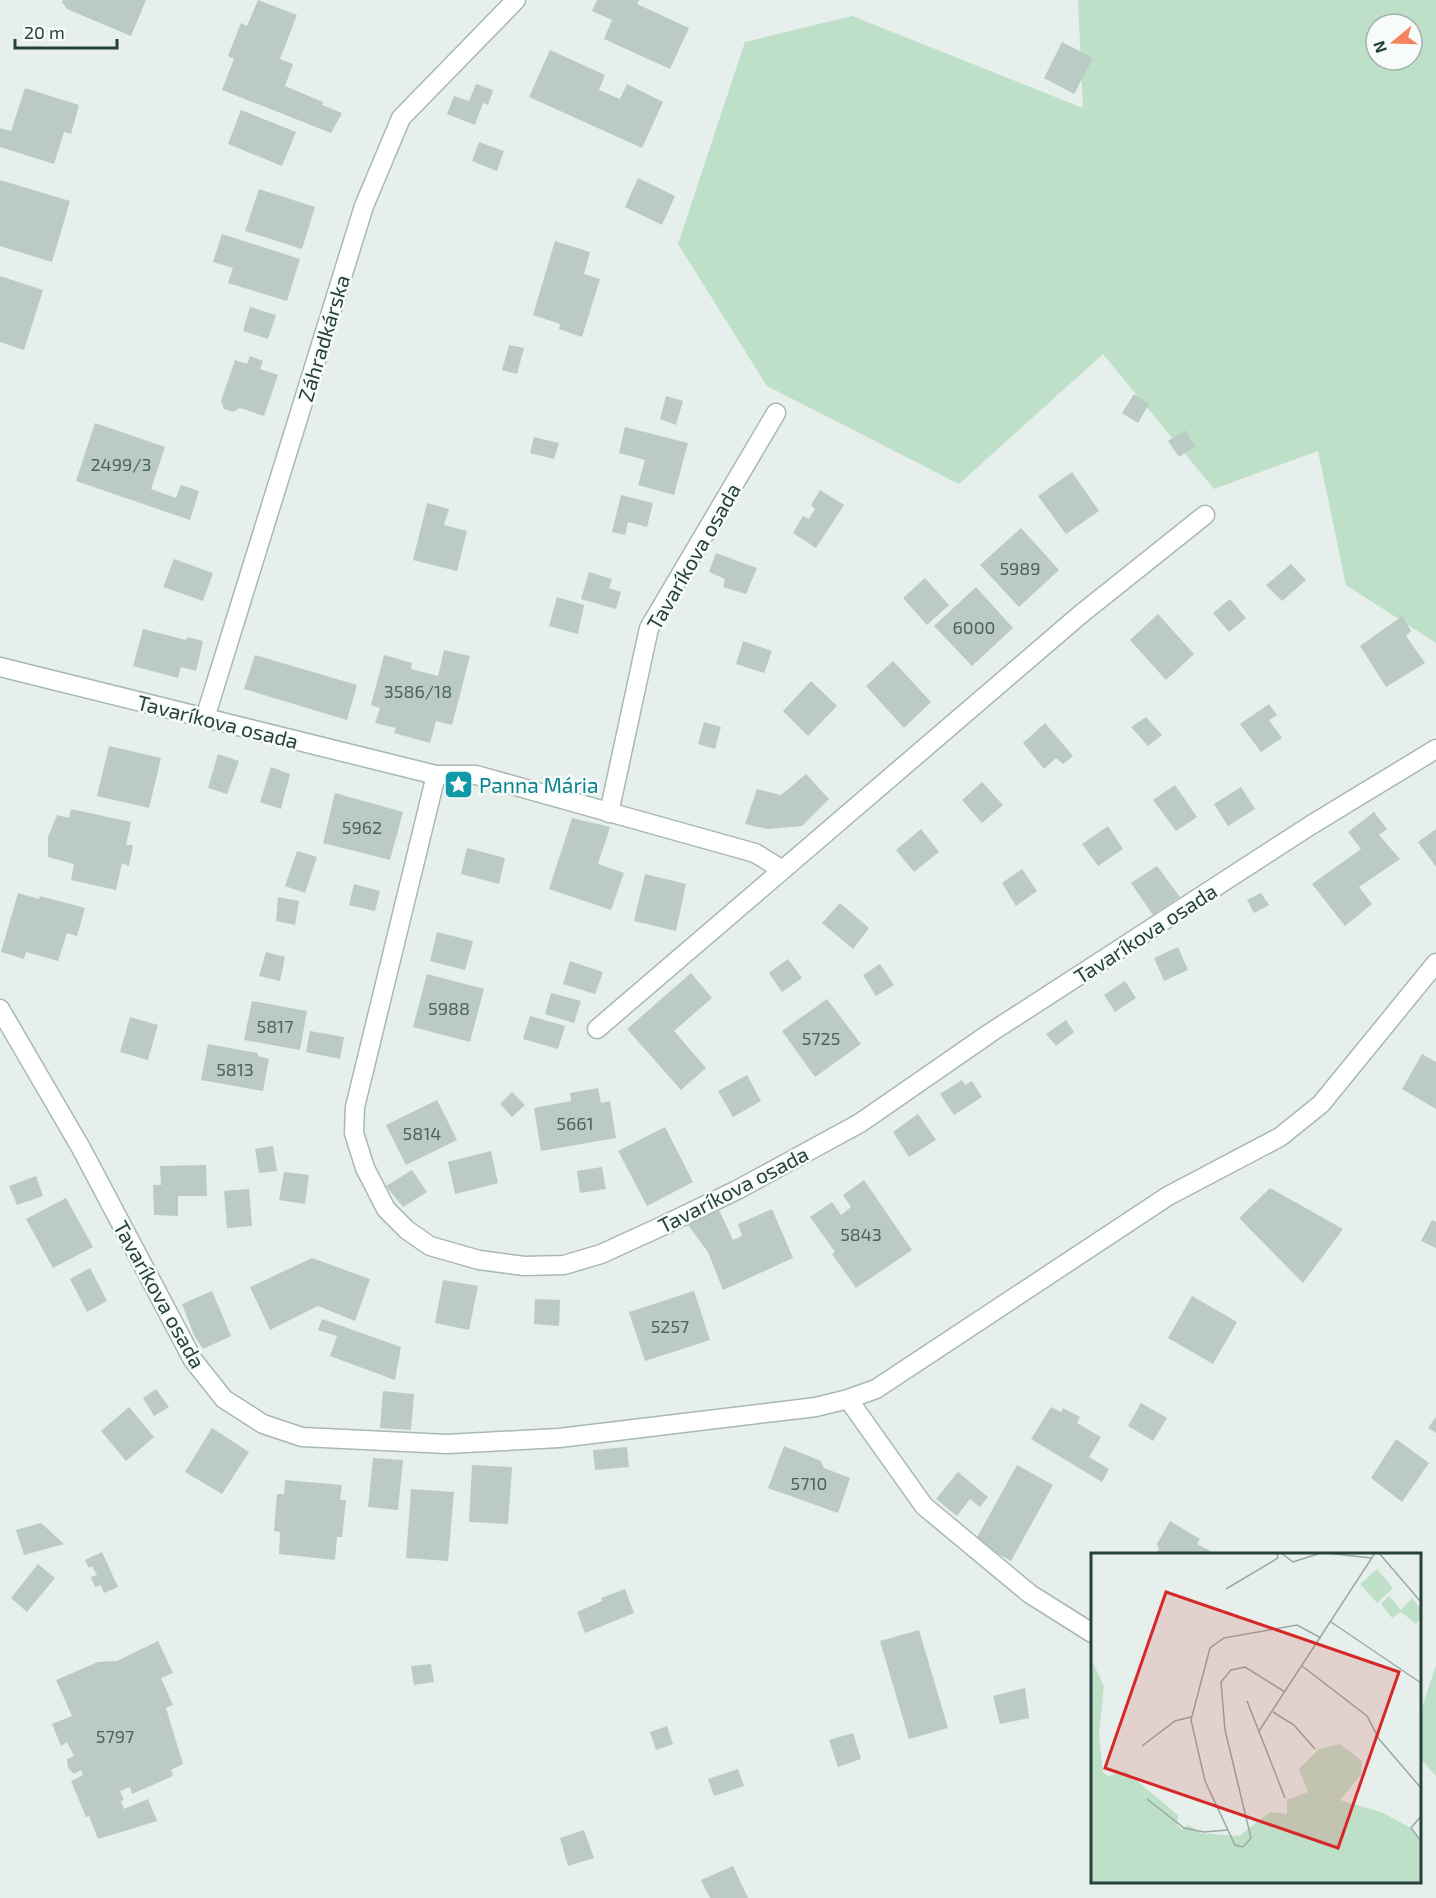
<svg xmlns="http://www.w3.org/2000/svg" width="1436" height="1898" font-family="'Exo 2',sans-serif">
	<rect width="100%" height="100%" fill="#e6efeb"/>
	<path fill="#bfe0c8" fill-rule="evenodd" d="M 1078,0 L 1436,0 L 1436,643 L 1346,585 L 1318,451 L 1214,489 L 1103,354 L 959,484 L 767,386 L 678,244 L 745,42 L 852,16 L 1083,108 ZM 1376,24 L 1412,24 L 1412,60 L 1376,60 Z
		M 1436,1665 L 1436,1776 L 1420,1758 L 1420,1714 Z"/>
	<path fill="#bbcac4" d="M 63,0 L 146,0 L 131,36 L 67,9 L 62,2 Z
		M 258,0 L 297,15 L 280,59 L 293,64 L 285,86 L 323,102 L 322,105 L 342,113 L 331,133 L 222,90 L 234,59 L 228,56 L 241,23 L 247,26 Z
		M 597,0 L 639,0 L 637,4 L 689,28 L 670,69 L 604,39 L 612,20 L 592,11 Z
		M 1062,42 L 1093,58 L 1074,94 L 1044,78 Z
		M 550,50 L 605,75 L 599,90 L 620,99 L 627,84 L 663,102 L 642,148 L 529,97 Z
		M 476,84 L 493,90 L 488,105 L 483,103 L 475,125 L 447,114 L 454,96 L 469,101 Z
		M 25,88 L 79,105 L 71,134 L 64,132 L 54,164 L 0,147 L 0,128 L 11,131 Z
		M 241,110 L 296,132 L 282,166 L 228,144 Z
		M 479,142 L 504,151 L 497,171 L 472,161 Z
		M 638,178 L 675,196 L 662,225 L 625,207 Z
		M 0,180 L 70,201 L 52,262 L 0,246 Z
		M 259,189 L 315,207 L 302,249 L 245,231 Z
		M 222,234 L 300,259 L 287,301 L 228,283 L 233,268 L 213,262 Z
		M 555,241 L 590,252 L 584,274 L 600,279 L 582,337 L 559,329 L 560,324 L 533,315 Z
		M 0,276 L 43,290 L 24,350 L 0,342 Z
		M 250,307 L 276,315 L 268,339 L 243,331 Z
		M 509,345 L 524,348 L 517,374 L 502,370 Z
		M 250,356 L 263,361 L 260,369 L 278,375 L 264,416 L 240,408 L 233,412 L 224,409 L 221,401 L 235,360 L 247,364 Z
		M 1134,394 L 1149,404 L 1138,423 L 1122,413 Z
		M 666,396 L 683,401 L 676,425 L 660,419 Z
		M 95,423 L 165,447 L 151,489 L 176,498 L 181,485 L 199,491 L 190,520 L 76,481 Z
		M 625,427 L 688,443 L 674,495 L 638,485 L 645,460 L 619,453 Z
		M 1185,430 L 1195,446 L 1179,457 L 1168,441 Z
		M 534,437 L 559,443 L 554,459 L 530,453 Z
		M 1072,472 L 1099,511 L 1066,534 L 1038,496 Z
		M 820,490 L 844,505 L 816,548 L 793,533 L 803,516 L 809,519 L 815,509 L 811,505 Z
		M 621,495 L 653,503 L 647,527 L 628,522 L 625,535 L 612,532 Z
		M 427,503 L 449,509 L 444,525 L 467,531 L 457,571 L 413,560 Z
		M 1021,528 L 1059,570 L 1019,607 L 980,565 Z
		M 716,553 L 757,568 L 746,594 L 723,587 L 725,579 L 709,572 Z
		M 174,559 L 213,573 L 203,601 L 163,587 Z
		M 1291,564 L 1306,580 L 1282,601 L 1266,585 Z
		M 589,572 L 612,579 L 609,588 L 621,592 L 616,609 L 581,599 Z
		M 925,578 L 949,605 L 927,625 L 903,598 Z
		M 976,587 L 1013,628 L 972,666 L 934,626 Z
		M 557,597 L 584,605 L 578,634 L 549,626 Z
		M 1230,599 L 1246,618 L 1229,632 L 1213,613 Z
		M 1158,614 L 1194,654 L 1166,680 L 1130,640 Z
		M 1402,616 L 1411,631 L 1406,636 L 1425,663 L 1386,687 L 1360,646 Z
		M 143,629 L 186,640 L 187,637 L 203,641 L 196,671 L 181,667 L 178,678 L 133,666 Z
		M 743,641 L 772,651 L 764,673 L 736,664 Z
		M 444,650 L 470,656 L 452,725 L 436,721 L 430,743 L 394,733 L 396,728 L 375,723 L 380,708 L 371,705 L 384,655 L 412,663 L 411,669 L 438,676 Z
		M 255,655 L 357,685 L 347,720 L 244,689 Z
		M 893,661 L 931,702 L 904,728 L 866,686 Z
		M 811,681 L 837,706 L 808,736 L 783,711 Z
		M 1269,704 L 1277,715 L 1269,720 L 1282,738 L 1261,752 L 1240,724 Z
		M 1146,717 L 1162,735 L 1148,746 L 1131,727 Z
		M 704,722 L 721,727 L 715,749 L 698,744 Z
		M 1045,723 L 1073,756 L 1063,764 L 1056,758 L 1044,769 L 1023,743 Z
		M 109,746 L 161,758 L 149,808 L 97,796 Z
		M 218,754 L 239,761 L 227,794 L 208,788 Z
		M 271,767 L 290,774 L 281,809 L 260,802 Z
		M 806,774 L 829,799 L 802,826 L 767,829 L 745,824 L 757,789 L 781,795 Z
		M 982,782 L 1003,805 L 982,823 L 962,800 Z
		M 1175,785 L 1197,817 L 1176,831 L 1153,800 Z
		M 1241,787 L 1255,809 L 1228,826 L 1214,804 Z
		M 335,793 L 403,812 L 390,860 L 323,843 Z
		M 71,809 L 131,822 L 126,845 L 133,845 L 129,866 L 122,863 L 116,890 L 71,880 L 74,864 L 48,857 L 48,837 L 57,815 L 69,818 Z
		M 1374,812 L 1387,829 L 1379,835 L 1400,859 L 1359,887 L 1372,904 L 1345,926 L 1312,884 L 1361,849 L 1348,832 Z
		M 572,818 L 610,827 L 598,864 L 624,873 L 611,910 L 549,889 Z
		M 1108,826 L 1123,849 L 1098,866 L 1082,844 Z
		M 921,829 L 939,852 L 914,872 L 896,850 Z
		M 1436,829 L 1436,867 L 1418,842 Z
		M 467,848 L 505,858 L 499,884 L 461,874 Z
		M 297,851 L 317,857 L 305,893 L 285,886 Z
		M 1157,866 L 1180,897 L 1153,915 L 1131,883 Z
		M 1022,869 L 1037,891 L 1016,906 L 1002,883 Z
		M 645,874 L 686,884 L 676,931 L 634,921 Z
		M 354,884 L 380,891 L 375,911 L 349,905 Z
		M 18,893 L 39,899 L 40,896 L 85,908 L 77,936 L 67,933 L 58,961 L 26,952 L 24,959 L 1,952 Z
		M 1261,893 L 1269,905 L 1254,913 L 1247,900 Z
		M 278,897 L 299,901 L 295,925 L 276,921 Z
		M 840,903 L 869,928 L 853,949 L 822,923 Z
		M 437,932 L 473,941 L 465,970 L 430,961 Z
		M 1178,947 L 1188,970 L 1164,981 L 1154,958 Z
		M 266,952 L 285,957 L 280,981 L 259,976 Z
		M 788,959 L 802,978 L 782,992 L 769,973 Z
		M 570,961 L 603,972 L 595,994 L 563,984 Z
		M 880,964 L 894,985 L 876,996 L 863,975 Z
		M 691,973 L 712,998 L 674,1031 L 706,1068 L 681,1090 L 627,1029 Z
		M 427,974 L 484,989 L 470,1042 L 413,1027 Z
		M 1125,981 L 1136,998 L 1115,1012 L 1104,995 Z
		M 551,993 L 581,1001 L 574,1023 L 545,1014 Z
		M 827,999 L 861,1044 L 815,1077 L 782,1031 Z
		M 252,1001 L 307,1011 L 300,1050 L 244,1040 Z
		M 530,1016 L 565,1026 L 558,1049 L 523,1039 Z
		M 130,1017 L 158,1025 L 148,1060 L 120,1052 Z
		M 1066,1020 L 1074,1032 L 1056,1046 L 1046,1034 Z
		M 310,1031 L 344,1037 L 340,1059 L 306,1052 Z
		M 208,1044 L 258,1053 L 258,1056 L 269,1059 L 263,1091 L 201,1080 Z
		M 1422,1054 L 1436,1062 L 1436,1109 L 1402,1089 Z
		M 747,1075 L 761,1101 L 733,1117 L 718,1091 Z
		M 962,1080 L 965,1085 L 972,1081 L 982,1097 L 954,1115 L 940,1094 Z
		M 598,1088 L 601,1103 L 610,1101 L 616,1138 L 541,1151 L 534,1108 L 571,1101 L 570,1093 Z
		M 512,1092 L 525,1105 L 512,1117 L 500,1104 Z
		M 437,1100 L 457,1140 L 406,1165 L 386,1125 Z
		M 918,1114 L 936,1140 L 909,1157 L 893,1132 Z
		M 665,1127 L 693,1182 L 647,1206 L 618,1151 Z
		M 273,1146 L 277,1171 L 259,1173 L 255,1149 Z
		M 491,1151 L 498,1183 L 455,1194 L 448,1162 Z
		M 206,1165 L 207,1196 L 178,1196 L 178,1216 L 154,1215 L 153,1185 L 161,1185 L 160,1166 Z
		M 602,1167 L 606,1189 L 580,1193 L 577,1171 Z
		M 412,1170 L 427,1192 L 403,1207 L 386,1186 Z
		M 284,1172 L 309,1175 L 305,1204 L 279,1200 Z
		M 36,1176 L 43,1196 L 17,1205 L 9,1186 Z
		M 864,1180 L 912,1250 L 856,1288 L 832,1254 L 835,1252 L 810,1217 L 832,1202 L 841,1215 L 851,1207 L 843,1195 Z
		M 1270,1188 L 1343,1229 L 1303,1283 L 1239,1218 Z
		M 249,1189 L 252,1226 L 227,1228 L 224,1191 Z
		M 66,1198 L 93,1247 L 53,1268 L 26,1219 Z
		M 772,1209 L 793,1258 L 723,1290 L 708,1252 L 688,1225 L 719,1210 L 733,1240 L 742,1236 L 738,1224 Z
		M 1432,1220 L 1436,1222 L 1436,1248 L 1421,1241 Z
		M 312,1258 L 370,1279 L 355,1321 L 318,1306 L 270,1330 L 250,1287 Z
		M 90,1268 L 107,1301 L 87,1312 L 70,1279 Z
		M 443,1280 L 478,1286 L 469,1330 L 435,1323 Z
		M 212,1291 L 231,1336 L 203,1349 L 194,1335 L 182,1304 Z
		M 694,1291 L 710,1340 L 645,1361 L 629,1312 Z
		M 1192,1296 L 1237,1322 L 1213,1364 L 1168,1338 Z
		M 535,1299 L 560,1300 L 559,1326 L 534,1324 Z
		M 322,1319 L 401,1347 L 395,1380 L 330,1356 L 337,1336 L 318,1330 Z
		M 156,1389 L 169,1407 L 154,1416 L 143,1398 Z
		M 383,1391 L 414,1394 L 411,1430 L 380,1428 Z
		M 1141,1403 L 1167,1418 L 1153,1441 L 1128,1426 Z
		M 129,1407 L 154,1437 L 126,1461 L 101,1431 Z
		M 1051,1407 L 1061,1412 L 1063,1408 L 1080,1417 L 1077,1423 L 1101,1437 L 1089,1457 L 1109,1469 L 1102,1482 L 1031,1439 Z
		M 1436,1417 L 1436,1433 L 1428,1428 Z
		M 212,1428 L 249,1452 L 222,1494 L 185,1472 Z
		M 1396,1439 L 1429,1463 L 1402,1502 L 1371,1478 Z
		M 784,1446 L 821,1461 L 824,1468 L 850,1478 L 838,1513 L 768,1488 Z
		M 627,1447 L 629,1467 L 595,1470 L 593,1450 Z
		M 373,1458 L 403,1460 L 398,1510 L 368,1507 Z
		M 472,1465 L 512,1467 L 508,1524 L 469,1522 Z
		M 1017,1465 L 1053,1485 L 1011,1561 L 975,1541 Z
		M 958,1472 L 988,1497 L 980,1507 L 970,1499 L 957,1516 L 936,1499 Z
		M 285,1480 L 342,1485 L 340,1500 L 346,1500 L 342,1537 L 337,1537 L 335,1560 L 279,1554 L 280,1532 L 274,1531 L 277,1494 L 284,1494 Z
		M 411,1489 L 454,1492 L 448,1561 L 406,1558 Z
		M 1170,1521 L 1200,1539 L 1197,1544 L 1216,1554 L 1155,1554 L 1159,1549 L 1157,1544 Z
		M 41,1523 L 64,1544 L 24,1555 L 16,1530 Z
		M 102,1552 L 118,1587 L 104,1593 L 101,1585 L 95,1587 L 91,1577 L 97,1575 L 92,1566 L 89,1568 L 85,1560 Z
		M 38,1564 L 55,1578 L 27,1612 L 11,1598 Z
		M 625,1589 L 634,1613 L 585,1633 L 577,1612 L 602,1601 L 601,1598 Z
		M 919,1630 L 948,1728 L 909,1739 L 880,1641 Z
		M 158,1641 L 173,1673 L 161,1678 L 173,1705 L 166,1708 L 183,1764 L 171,1770 L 173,1776 L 132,1794 L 130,1787 L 120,1791 L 124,1800 L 121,1801 L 124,1809 L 148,1799 L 157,1821 L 98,1839 L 89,1816 L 86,1817 L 71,1781 L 83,1775 L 81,1770 L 74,1774 L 68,1768 L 67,1759 L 74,1756 L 67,1742 L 61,1746 L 52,1724 L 72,1716 L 56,1680 L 98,1662 L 117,1661 Z
		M 431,1664 L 434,1682 L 414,1685 L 411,1666 Z
		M 1025,1688 L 1029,1718 L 1000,1724 L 993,1696 Z
		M 667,1726 L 673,1744 L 656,1750 L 650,1732 Z
		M 853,1733 L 861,1759 L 838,1767 L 829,1740 Z
		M 738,1769 L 744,1786 L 714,1796 L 708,1779 Z
		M 584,1830 L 594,1858 L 568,1866 L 560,1838 Z
		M 733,1866 L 748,1898 L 710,1898 L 701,1880 Z"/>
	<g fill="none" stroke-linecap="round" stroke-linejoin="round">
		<defs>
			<path id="minor" d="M 0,667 L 436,775 L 476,775 L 755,853 L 781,869
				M 205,718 L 364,206 L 401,118 L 516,0
				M 436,775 L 355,1107 L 354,1133 L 365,1168 L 386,1209 L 407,1230 L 430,1246 L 479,1260 L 524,1266 L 564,1265 L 601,1254 L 658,1228 L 737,1190 L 860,1123 L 990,1033 L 1311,825 L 1436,749
				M 609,813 L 649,628 L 776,413
				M 0,1009 L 81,1148 L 193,1360 L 224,1399 L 263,1424 L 302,1437 L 447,1444 L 559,1438 L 816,1407 L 848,1399 L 876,1389 L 1168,1196 L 1280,1137 L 1321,1104 L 1436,963
				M 597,1029 L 1081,614 L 1205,515
				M 848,1399 L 924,1506 L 1030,1594 L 1092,1633"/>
		</defs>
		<use href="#minor" stroke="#a8b8b2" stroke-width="21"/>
		<use href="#minor" stroke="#fff" stroke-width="18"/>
	</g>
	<defs>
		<symbol id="sight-square" viewBox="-11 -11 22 22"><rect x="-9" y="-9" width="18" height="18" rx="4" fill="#0f9aa8" stroke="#f7fbf9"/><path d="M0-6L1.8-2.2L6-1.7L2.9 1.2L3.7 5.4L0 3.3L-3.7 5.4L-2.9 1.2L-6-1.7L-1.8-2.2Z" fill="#fff"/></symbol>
	</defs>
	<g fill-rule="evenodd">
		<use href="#sight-square" x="442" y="768" width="33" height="33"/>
	</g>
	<g text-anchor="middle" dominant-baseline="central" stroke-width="5" stroke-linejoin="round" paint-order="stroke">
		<g font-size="18" fill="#4a645c">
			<text x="121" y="464">2499/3</text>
			<text x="1020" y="568">5989</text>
			<text x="974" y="627">6000</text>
			<text x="418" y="691">3586/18</text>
			<text x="362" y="827">5962</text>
			<text x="449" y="1008">5988</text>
			<text x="275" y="1026">5817</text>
			<text x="821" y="1038">5725</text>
			<text x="235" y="1069">5813</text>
			<text x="575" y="1123">5661</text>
			<text x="422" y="1133">5814</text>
			<text x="861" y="1234">5843</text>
			<text x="670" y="1326">5257</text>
			<text x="809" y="1483">5710</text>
			<text x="115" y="1736">5797</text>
		</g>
		<g font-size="21" fill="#24423a" stroke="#f7fbf9">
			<text transform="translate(323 338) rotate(-73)">Záhradkárska</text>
			<text transform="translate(693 556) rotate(-60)">Tavaríkova osada</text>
			<text transform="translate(218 721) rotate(14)">Tavaríkova osada</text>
			<text transform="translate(1145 933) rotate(-33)">Tavaríkova osada</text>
			<text transform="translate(733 1189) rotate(-27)">Tavaríkova osada</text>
			<text transform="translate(160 1294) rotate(61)">Tavaríkova osada</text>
		</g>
		<g font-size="21" fill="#0d838f" stroke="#f7fbf9" text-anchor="start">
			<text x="479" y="784">Panna Mária</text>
		</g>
	</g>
	<g transform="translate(1091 1553)">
		<rect width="330" height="330" fill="#e6efeb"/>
		<path d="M 286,16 L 302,35 L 286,50 L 269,31 ZM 298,43 L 310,57 L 321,45 L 330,56 L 330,65 L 325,71 L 310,59 L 301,65 L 290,51 ZM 0,106 L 13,133 L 8,182 L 12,220 L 18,223 L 34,218 L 87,262 L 86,272 L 91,276 L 98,272 L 109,280 L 148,283 L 179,259 L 196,261 L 196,247 L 217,239 L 208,216 L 228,196 L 249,191 L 271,208 L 270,222 L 249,247 L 290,259 L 320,275 L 330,288 L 330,330 L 0,330 Z" fill="#bfe0c8"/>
		<path fill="none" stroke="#98aaa4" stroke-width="1.5" d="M 190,0 L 202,9 L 230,0M 236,0 L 280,5M 288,0 L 330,49M 135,36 L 187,5 L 186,0M 240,69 L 330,130M 211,113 L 276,163 L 288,186 L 330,235M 194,139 L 154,114 L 140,117 L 130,129 L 134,177 L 160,285 L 152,294 L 144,292 L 114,228 L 100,167 L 119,95 L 133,85 L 206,72 L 230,85M 156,148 L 194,245M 182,159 L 203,172 L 224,196M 168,178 L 284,0M 51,193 L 84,168 L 100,164M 56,246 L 93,275 L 113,279 L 136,277M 330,263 L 320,275 L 330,288"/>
		<path fill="#d62828" fill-opacity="0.15" stroke="#d62828" stroke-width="3" d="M 75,39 L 308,119 L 247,295 L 14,215 Z"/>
		<rect width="330" height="330" fill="none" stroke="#24423a" stroke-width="3"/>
	</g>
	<g transform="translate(1394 42) rotate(251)"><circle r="28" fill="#f7fbf9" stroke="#a3b1ad" stroke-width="1.5"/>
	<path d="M0-4.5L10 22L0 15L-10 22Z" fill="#f4845f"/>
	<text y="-9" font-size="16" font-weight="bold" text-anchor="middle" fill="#24423a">N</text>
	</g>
	<path d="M15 39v9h102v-9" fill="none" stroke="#24423a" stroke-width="3"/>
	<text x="24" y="39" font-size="18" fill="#24423a" stroke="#f7fbf9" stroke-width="4.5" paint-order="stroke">20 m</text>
</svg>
